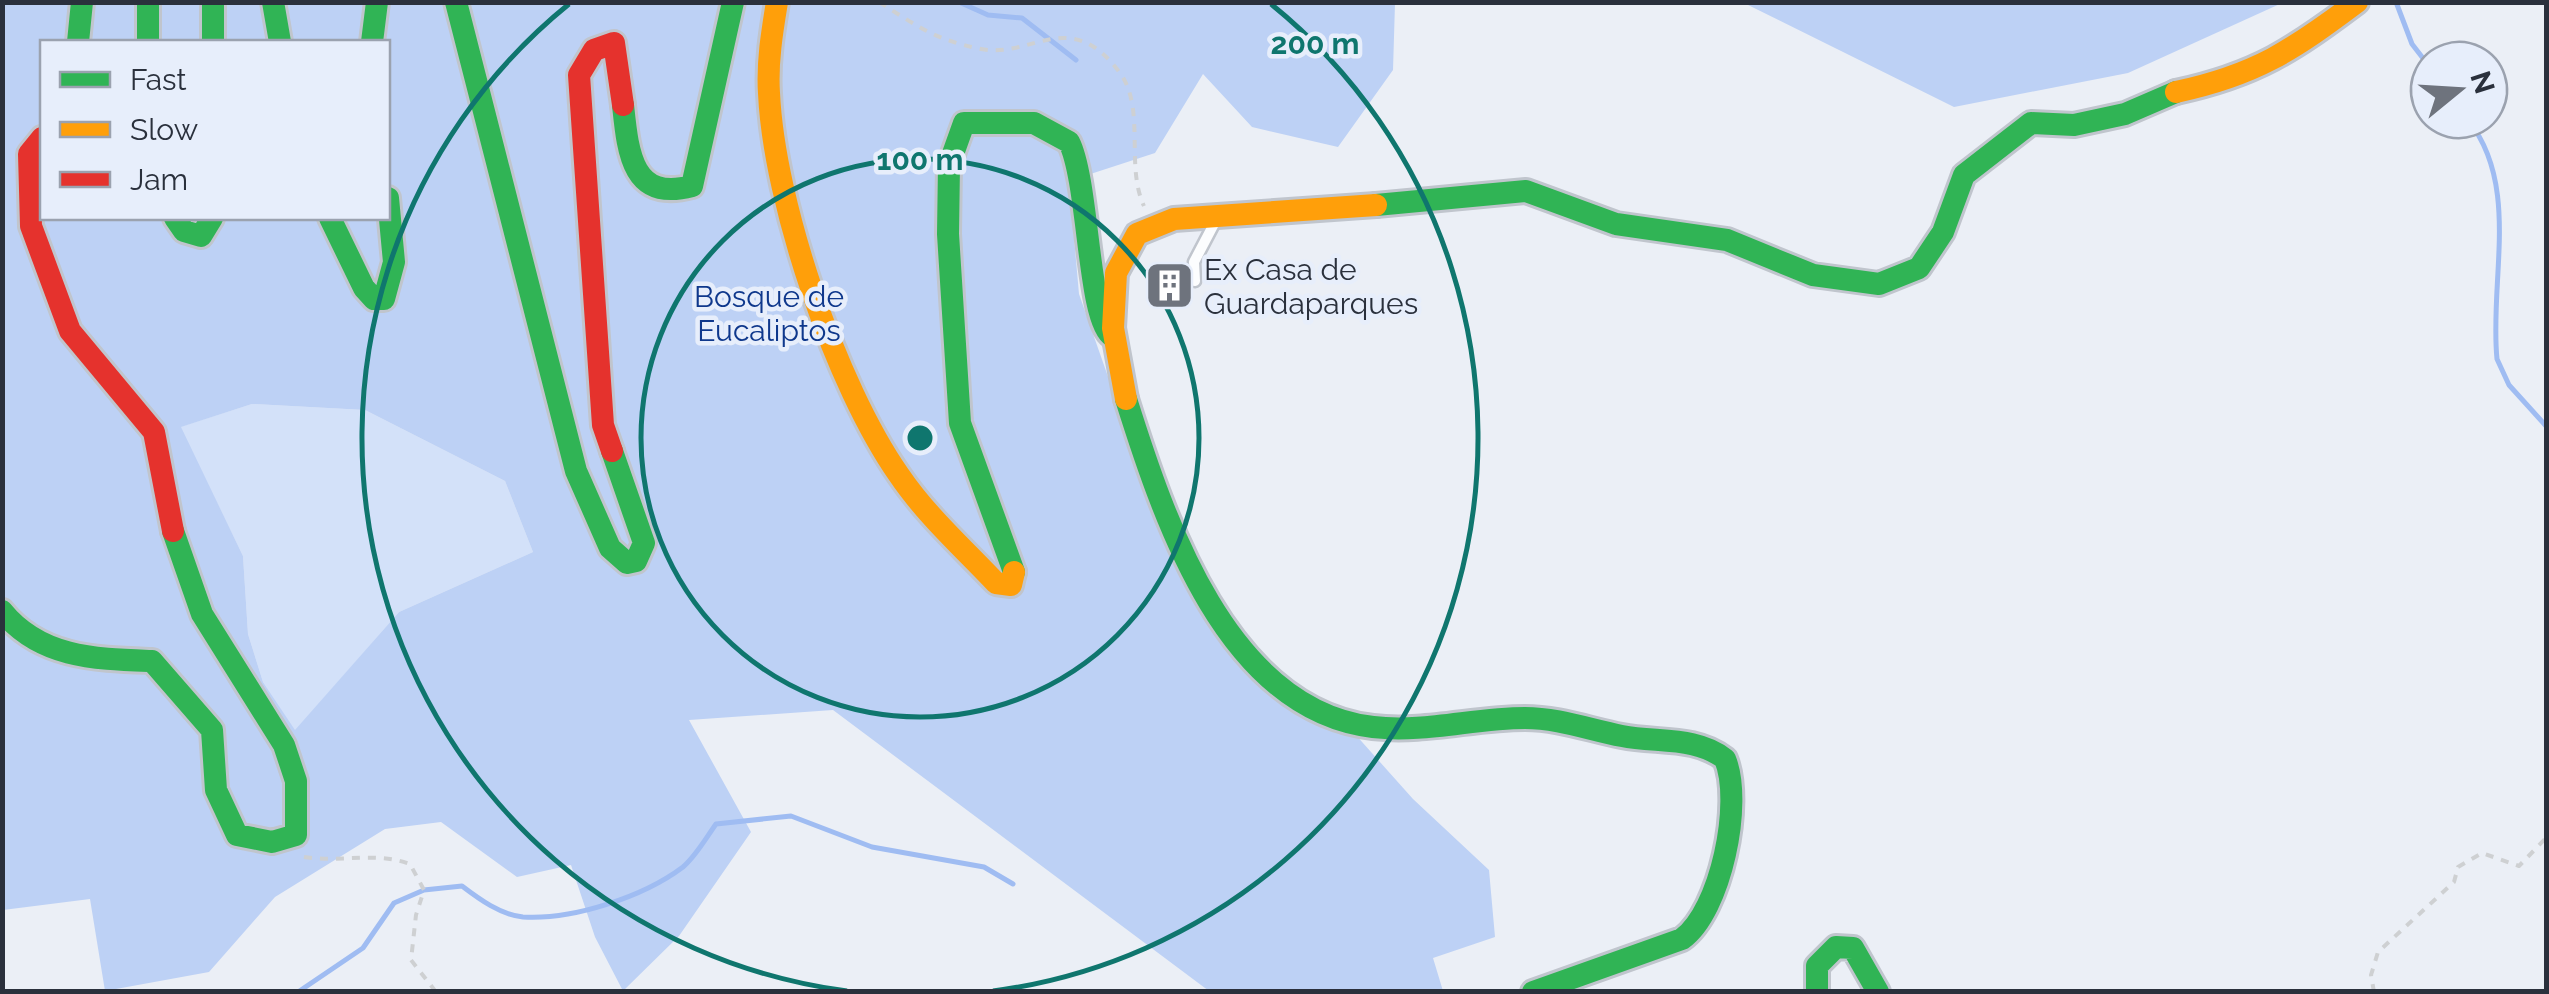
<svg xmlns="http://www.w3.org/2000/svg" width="2549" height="994" font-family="Raleway,sans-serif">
	<rect width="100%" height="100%" fill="#ebeff6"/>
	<path fill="#d3e1f9" d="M 252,404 L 365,410 L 505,481 L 533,552 L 399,612 L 295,731 L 263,682 L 248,634 L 243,556 L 180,427 Z"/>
	<path fill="#bdd1f5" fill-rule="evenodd" d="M 2,3 L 1395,3 L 1393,70 L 1338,147 L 1252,127 L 1203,74 L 1155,153 L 1069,181 L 1079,294 L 1158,519 L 1247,666 L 1346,724 L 1413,799 L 1489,870 L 1495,937 L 1433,958 L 1443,991 L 1209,991 L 833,710 L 689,720 L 751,832 L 679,936 L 623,991 L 595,937 L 571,865 L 517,877 L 441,822 L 385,829 L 275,897 L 209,972 L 105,991 L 90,899 L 3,910 ZM 42,42 L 388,42 L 388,218 L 42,218 ZM 252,404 L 365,410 L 505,481 L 533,552 L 399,612 L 295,730 L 263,682 L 248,634 L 243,556 L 181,427 Z
		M 1744,3 L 2282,3 L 2128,73 L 1954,107 Z"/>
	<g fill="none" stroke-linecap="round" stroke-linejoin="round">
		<path stroke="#9fbcf2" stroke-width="5" d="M 959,2 L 988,15 L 1022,18 L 1076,60
			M 2396,2 L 2412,44 L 2429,66
			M 2468,120 C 2521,186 2489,281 2497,359 L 2509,385 L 2546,426
			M 298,992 L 363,948 L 394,903 L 424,890 L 462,886 C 479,899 501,915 523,917 C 573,920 643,897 683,867 C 696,856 706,838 716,824 L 791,816 L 872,847 L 984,867 L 1013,884"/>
		<defs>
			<path id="lane" d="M 1195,281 L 1194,262 L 1216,220"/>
			<path id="fast" d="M 148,2 L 148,42
				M 213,2 L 213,42
				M 273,2 L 280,42
				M 456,2 L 576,471 L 610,548 L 627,563 L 636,561 L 644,543 L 612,451
				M 78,42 L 82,2
				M 372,42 L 377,2
				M 623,105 C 628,153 632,202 692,186 L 733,2
				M 1376,205 L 1526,191 L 1616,224 L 1727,240 L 1813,275 L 1879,284 L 1919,268 L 1943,232 L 1964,175 L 2031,123 L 2074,125 L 2125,114 L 2176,92
				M 175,218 L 184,231 L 201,236 L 212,218
				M 330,218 L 364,288 L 374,299 L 384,299 L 394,262 L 388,198
				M 1126,399 C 1164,520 1227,710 1373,727 C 1424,733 1474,718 1525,718 C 1559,718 1590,730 1622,736 C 1657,743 1696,736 1725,759 C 1743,802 1721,911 1682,939 L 1533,992
				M 1014,572 L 960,423 L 948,234 L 949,165 L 964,123 L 1034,123 L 1069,142 C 1089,181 1088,322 1112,336
				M 2,611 C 40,658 95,659 152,661 L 212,730 L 216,790 L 237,835 L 272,842 L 296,835 L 296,781 L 284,745 L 202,614 L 173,531
				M 1817,992 L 1817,966 L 1836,947 L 1853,948 L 1878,992"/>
			<path id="slow" d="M 777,2 C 772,32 767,63 769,93 C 774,203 836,385 899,475 C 926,515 963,548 996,583 L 1011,585 L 1014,572
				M 2176,92 C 2256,75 2293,50 2357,2
				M 1126,399 L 1113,328 L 1116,273 L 1137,234 L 1174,219 L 1376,205"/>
			<path id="jam" d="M 42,138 L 29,154 L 31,226 L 70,331 L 154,432 L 173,531
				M 612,451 L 603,425 L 579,75 L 594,50 L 614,43 L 623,105"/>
		</defs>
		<use href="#lane" stroke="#c0c5cd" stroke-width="15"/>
		<use href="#fast" stroke="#c0c5cd" stroke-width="28"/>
		<use href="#slow" stroke="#c0c5cd" stroke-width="28"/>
		<use href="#jam" stroke="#c0c5cd" stroke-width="28"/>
		<path stroke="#ced0d2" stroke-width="4" stroke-dasharray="8 8" stroke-linecap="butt" d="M 879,2 C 917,26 935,40 981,49 C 1032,59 1070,5 1120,73 C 1146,109 1125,166 1144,206
			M 304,857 C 340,863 375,851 410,864 L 424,890 L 416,915 L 411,960 L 436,992
			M 2374,992 L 2371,975 L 2378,952 L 2454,882 L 2458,867 L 2482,853 L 2519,866 L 2546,838"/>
		<use href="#lane" stroke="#fcfdfe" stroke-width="10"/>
		<use href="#fast" stroke="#30b455" stroke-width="22"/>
		<use href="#slow" stroke="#ff9f0a" stroke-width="22"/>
		<use href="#jam" stroke="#e5322d" stroke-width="22"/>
	</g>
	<g fill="none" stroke="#0f766e" stroke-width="5">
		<circle cx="920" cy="438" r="279"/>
		<path d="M847 991A558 558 0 0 1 569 4M1271 4A558 558 0 0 1 993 991"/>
	</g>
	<defs>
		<symbol id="building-square" viewBox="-11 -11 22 22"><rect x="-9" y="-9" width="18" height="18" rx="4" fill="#6e737d" stroke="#e7eefb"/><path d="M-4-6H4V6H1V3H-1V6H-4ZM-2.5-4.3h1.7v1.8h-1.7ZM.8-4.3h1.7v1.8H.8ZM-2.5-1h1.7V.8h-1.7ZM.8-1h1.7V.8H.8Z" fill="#fff"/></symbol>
	</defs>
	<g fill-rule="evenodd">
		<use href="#building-square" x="1142" y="258" width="55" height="55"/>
	</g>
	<g text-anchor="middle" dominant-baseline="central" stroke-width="9" stroke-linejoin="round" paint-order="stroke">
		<g font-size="30" fill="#2a303c" stroke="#e7eefb" text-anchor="start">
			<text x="1204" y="269">Ex Casa de<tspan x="1204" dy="34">Guardaparques</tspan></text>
		</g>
		<g font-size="30" fill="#0f388c" stroke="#e7eefb">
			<text x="769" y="296">Bosque de<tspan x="769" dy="34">Eucaliptos</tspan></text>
		</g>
	</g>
	<circle cx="920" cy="438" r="15" fill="#0f766e" stroke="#e7eefb" stroke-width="5"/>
	<g font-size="30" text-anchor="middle" font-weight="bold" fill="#0f766e" stroke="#e7eefb" stroke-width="9" stroke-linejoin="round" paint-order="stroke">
		<text x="1315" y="54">200 m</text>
		<text x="920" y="170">100 m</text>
	</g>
	<rect width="2549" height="994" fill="none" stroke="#2a303c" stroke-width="10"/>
	<rect x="40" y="40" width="350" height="180" fill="#e7eefb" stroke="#9ba2af" stroke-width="2.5"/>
	<rect x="60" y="72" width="50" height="15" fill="#30b455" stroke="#9ba2af" stroke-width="2.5"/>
	<text x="130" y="90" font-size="30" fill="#2a303c">Fast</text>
	<rect x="60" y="122" width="50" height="15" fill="#ff9f0a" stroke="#9ba2af" stroke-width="2.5"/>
	<text x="130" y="140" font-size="30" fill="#2a303c">Slow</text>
	<rect x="60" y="172" width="50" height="15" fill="#e5322d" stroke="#9ba2af" stroke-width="2.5"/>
	<text x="130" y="190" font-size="30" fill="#2a303c">Jam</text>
	<g transform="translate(2459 90) rotate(72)"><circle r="48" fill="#e7eefb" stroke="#9ba2af" stroke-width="2.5"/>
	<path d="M0-8L18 38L0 25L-18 38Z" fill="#6e737d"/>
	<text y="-15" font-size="28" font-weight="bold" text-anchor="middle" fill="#2a303c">N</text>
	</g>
</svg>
